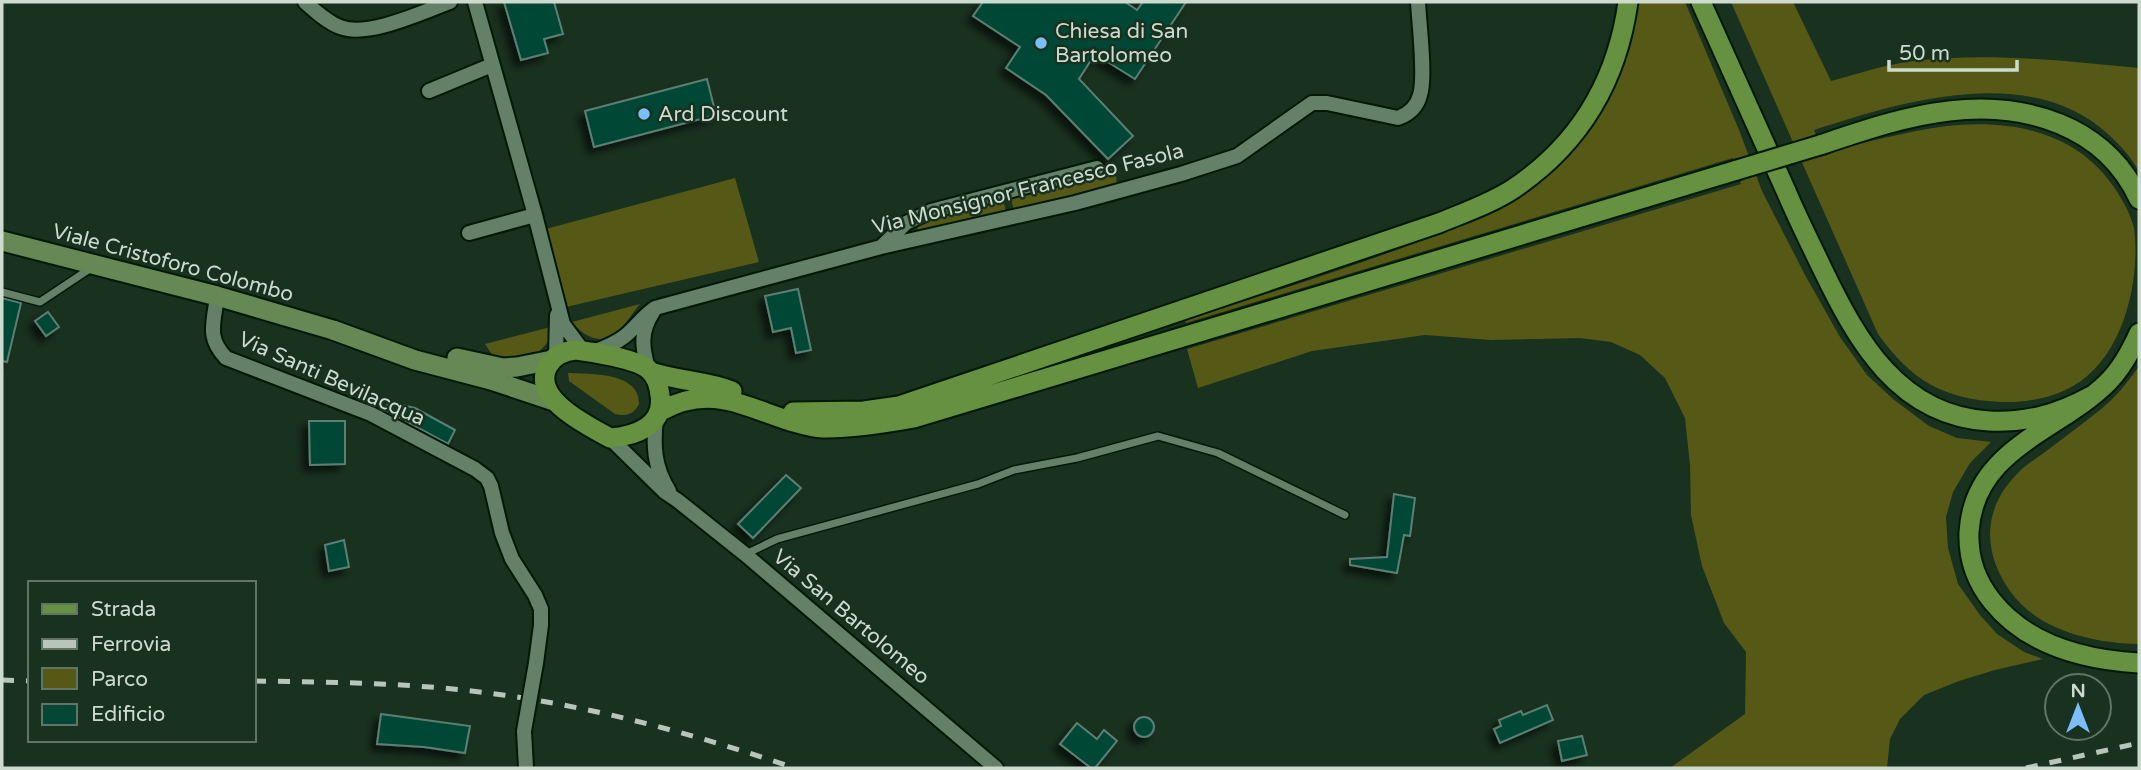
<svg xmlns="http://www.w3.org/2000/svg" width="2141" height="770" font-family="'Varela Round',sans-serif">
	<defs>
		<filter id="shadow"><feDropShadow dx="-6" dy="6" stdDeviation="3.5" flood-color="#0009"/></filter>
	</defs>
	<rect width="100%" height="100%" fill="#19311f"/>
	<path fill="#565916" d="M 1638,2 L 1685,2 L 1739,130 L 1762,191 L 1805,275 L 1840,337 L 1867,375 L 1893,399 L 1929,426 L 1957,438 L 1991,442 L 1970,463 L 1953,492 L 1946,517 L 1948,548 L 1958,584 L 1980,615 L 1997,634 L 2024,652 L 2043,659 L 1995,670 L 1959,681 L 1924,695 L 1900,719 L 1890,739 L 1887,768 L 1670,768 L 1745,714 L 1746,652 L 1724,623 L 1702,566 L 1691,515 L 1690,465 L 1685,418 L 1665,378 L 1640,355 L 1611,342 L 1580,338 L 1491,340 L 1425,335 L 1312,351 L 1198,388 L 1187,349 L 1741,184 L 1733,158 L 1186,323 L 1185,320 C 1265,294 1345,270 1423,240 C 1463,224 1508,207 1541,180 C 1595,135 1632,73 1638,2 Z
		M 1731,2 L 1793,2 L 1831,81 C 1858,74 1886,64 1914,61 C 1988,52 2066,61 2139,68 L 2139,172 C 2132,158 2121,146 2109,135 C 2031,62 1903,101 1814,130 L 1825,156 C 1853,143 1886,138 1916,131 C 1989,116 2072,122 2116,190 C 2123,201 2131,215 2134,228 C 2141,281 2123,358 2073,386 C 2053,398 2025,403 2001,402 C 1943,399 1912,381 1878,334 Z
		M 1115,168 L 1117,184 L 1014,210 L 1010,196 Z
		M 735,178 L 759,262 L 566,307 L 546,229 Z
		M 1003,198 L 1006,212 L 918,230 L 917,226 L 935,215 Z
		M 640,304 C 632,313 627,323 619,331 C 603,347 584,337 572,322 Z
		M 552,322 L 548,342 L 536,355 L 499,360 L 493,356 L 485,344 L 547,328 Z
		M 2139,366 L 2139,644 C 2094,643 2038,631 2010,591 C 1983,553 1982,510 2016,475 C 2023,467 2032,461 2041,455 C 2061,440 2081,425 2100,410 C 2116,397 2128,382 2139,366 Z
		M 568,373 C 591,374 640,372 639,404 C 634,414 626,417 615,414 L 569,381 Z"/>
	<path fill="#044736" stroke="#5b7f72" stroke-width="2" filter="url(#shadow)" d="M 504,2 L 554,2 L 563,34 L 544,39 L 548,53 L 521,60 Z
		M 983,2 L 1125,2 L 1137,10 L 1143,2 L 1186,2 L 1135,79 L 1095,54 L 1079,79 L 1133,136 L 1108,159 L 1046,95 L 1006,68 L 1020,47 L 973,16 Z
		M 707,79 L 716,115 L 594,147 L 585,111 Z
		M 798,289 L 811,350 L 796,353 L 791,328 L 773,332 L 765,296 Z
		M 2,298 L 21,303 L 7,362 L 2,361 Z
		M 48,312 L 59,327 L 46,336 L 35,321 Z
		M 389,402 L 415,408 L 455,430 L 448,444 L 385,410 Z
		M 309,421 L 345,421 L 345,464 L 310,465 Z
		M 786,475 L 801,488 L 753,538 L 738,524 Z
		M 1394,494 L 1415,498 L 1410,536 L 1404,535 L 1397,573 L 1350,565 L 1350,559 L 1387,557 Z
		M 344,540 L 349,567 L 329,571 L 325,545 Z
		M 1547,705 L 1553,720 L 1500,743 L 1494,729 L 1501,726 L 1499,720 L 1521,711 L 1523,715 Z
		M 381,714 L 470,726 L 465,753 L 424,747 L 377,744 Z
		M1134 727a10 10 0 1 1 20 0a10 10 0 1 1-20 0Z
		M 1077,723 L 1097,739 L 1104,730 L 1117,741 L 1095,768 L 1091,768 L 1060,744 Z
		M 1582,736 L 1587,755 L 1562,761 L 1558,741 Z"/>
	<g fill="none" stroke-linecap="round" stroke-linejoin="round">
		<defs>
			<path id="service" d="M 2,292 L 40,302 L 91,268
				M 746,554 L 777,539 L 978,484 L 1014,470 L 1077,458 L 1158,436 L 1218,453 L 1345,515"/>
			<path id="minor" d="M 305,2 C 315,11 327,22 340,27 C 368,38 422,12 450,2
				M 475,2 L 535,215 L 563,324 L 583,351
				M 429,91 L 492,65
				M 469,233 L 535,215
				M 881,247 L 906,223 L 931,211 L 1097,168
				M 217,296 C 214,323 206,337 226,358 L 371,414 L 475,469 L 487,478 L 491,486 L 502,533 L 512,559 L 535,595 L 541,609 L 541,625 L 536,663
				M 593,352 C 604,348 615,344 625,336 C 636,327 643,316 655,308 L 881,247 L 1075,203 L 1181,174 L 1237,156 L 1312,103 L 1327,103 L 1398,118 C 1409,114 1417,107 1420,95 C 1426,77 1419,24 1418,2
				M 556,356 L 557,315
				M 648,368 C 642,347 640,332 653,312
				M 656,419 C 653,446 654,467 669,491
				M 610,438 L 665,492 L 677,500 L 746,555 L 996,768
				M 524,731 L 526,768"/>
			<path id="secondary" d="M 2,241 L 217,296 L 333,330 L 415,360 L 491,380 L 554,401
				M 457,358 L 503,368 L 517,367 L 552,360"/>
			<path id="primary" d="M 1701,2 C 1729,65 1758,128 1786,191 C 1797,217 1810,243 1822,268 C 1857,341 1899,416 1989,421 C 2027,423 2058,414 2091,396
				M 1820,145 C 1862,131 1905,116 1949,111 C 2025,102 2105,125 2139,199
				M 2139,333 C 2131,351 2122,368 2108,382 C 2058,432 1974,448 1969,532 C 1968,557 1976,581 1992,601 C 2027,645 2085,660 2139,663
				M 576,350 C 592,352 638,359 649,370 C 656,376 659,386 660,395 C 665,426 635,436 610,438 C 587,425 530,398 548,366 C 554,355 564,351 576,350 Z
				M 651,372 C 678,381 706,381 732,391
				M 661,411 C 709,384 743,406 790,421 C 801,424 812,428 822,428 C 851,429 886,423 914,418 L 1737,170
				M 793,412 L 864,411 L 899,406 L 1439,223 C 1463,213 1490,204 1513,189 C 1580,144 1617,81 1628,2"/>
		</defs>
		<use href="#service" stroke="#021908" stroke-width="10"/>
		<use href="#minor" stroke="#021908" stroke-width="18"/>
		<use href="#secondary" stroke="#021908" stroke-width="23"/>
		<use href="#primary" stroke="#021908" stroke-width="23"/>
		<use href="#service" stroke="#648069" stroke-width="7"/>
		<use href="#minor" stroke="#648069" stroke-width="14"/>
		<use href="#secondary" stroke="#658855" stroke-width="19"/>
		<use href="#primary" stroke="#669140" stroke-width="19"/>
		<path stroke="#b7c6b9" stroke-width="5" stroke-dasharray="12 12" stroke-linecap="butt" d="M 2,680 L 30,681
			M 254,681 C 337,682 420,683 503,695 C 603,709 700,736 795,768
			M 2026,768 L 2139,743"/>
		<defs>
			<path id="minor-bridge" d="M 524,731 L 536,663"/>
			<path id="primary-bridge" d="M 1737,170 L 1820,145"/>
		</defs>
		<use href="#minor-bridge" stroke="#021908" stroke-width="18" stroke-linecap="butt"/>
		<use href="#primary-bridge" stroke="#021908" stroke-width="23" stroke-linecap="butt"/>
		<use href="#minor-bridge" stroke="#648069" stroke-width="14"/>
		<use href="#primary-bridge" stroke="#669140" stroke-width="19"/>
	</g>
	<g fill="#7cbef9" stroke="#19311f" stroke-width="2.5">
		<circle cx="1041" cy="43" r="7"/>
		<circle cx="644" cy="114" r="7"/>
	</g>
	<g text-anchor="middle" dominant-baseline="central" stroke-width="5" stroke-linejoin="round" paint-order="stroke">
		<g font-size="21" fill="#cddbcf" stroke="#19311f" text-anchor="start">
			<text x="1055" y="31">Chiesa di San<tspan x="1055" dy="24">Bartolomeo</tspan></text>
			<text x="658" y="114">Ard Discount</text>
		</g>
		<g font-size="21" fill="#cddbcf" stroke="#19311f">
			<text transform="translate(1028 189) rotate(-14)">Via Monsignor Francesco Fasola</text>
			<text transform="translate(173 263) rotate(15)">Viale Cristoforo Colombo</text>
			<text transform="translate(332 379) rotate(24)">Via Santi Bevilacqua</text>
			<text transform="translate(851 617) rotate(40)">Via San Bartolomeo</text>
		</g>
	</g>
	<rect width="2141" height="770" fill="none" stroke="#cddbcf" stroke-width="7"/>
	<rect x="28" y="581" width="228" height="161" fill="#19311f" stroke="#617565" stroke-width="2"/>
	<rect x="42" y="604" width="35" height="10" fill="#669140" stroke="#617565" stroke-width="2"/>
	<text x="91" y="616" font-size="21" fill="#cddbcf">Strada</text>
	<rect x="42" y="639" width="35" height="10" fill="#b7c6b9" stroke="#617565" stroke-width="2"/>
	<text x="91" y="651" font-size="21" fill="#cddbcf">Ferrovia</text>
	<rect x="42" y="668" width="35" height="21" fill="#565916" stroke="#617565" stroke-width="2"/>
	<text x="91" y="686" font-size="21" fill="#cddbcf">Parco</text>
	<rect x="42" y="704" width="35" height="21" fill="#044736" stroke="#617565" stroke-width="2"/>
	<text x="91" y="721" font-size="21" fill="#cddbcf">Edificio</text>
	<g transform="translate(2078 707)"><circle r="33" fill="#19311f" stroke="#617565" stroke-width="2"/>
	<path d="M0-5L12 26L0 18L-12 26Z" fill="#7cbef9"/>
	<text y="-10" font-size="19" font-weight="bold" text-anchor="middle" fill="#cddbcf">N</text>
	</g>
	<path d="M1889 60v10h128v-10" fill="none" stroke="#cddbcf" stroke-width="3.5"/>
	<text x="1899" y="60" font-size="21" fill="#cddbcf" stroke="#19311f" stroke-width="5" paint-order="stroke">50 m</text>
</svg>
